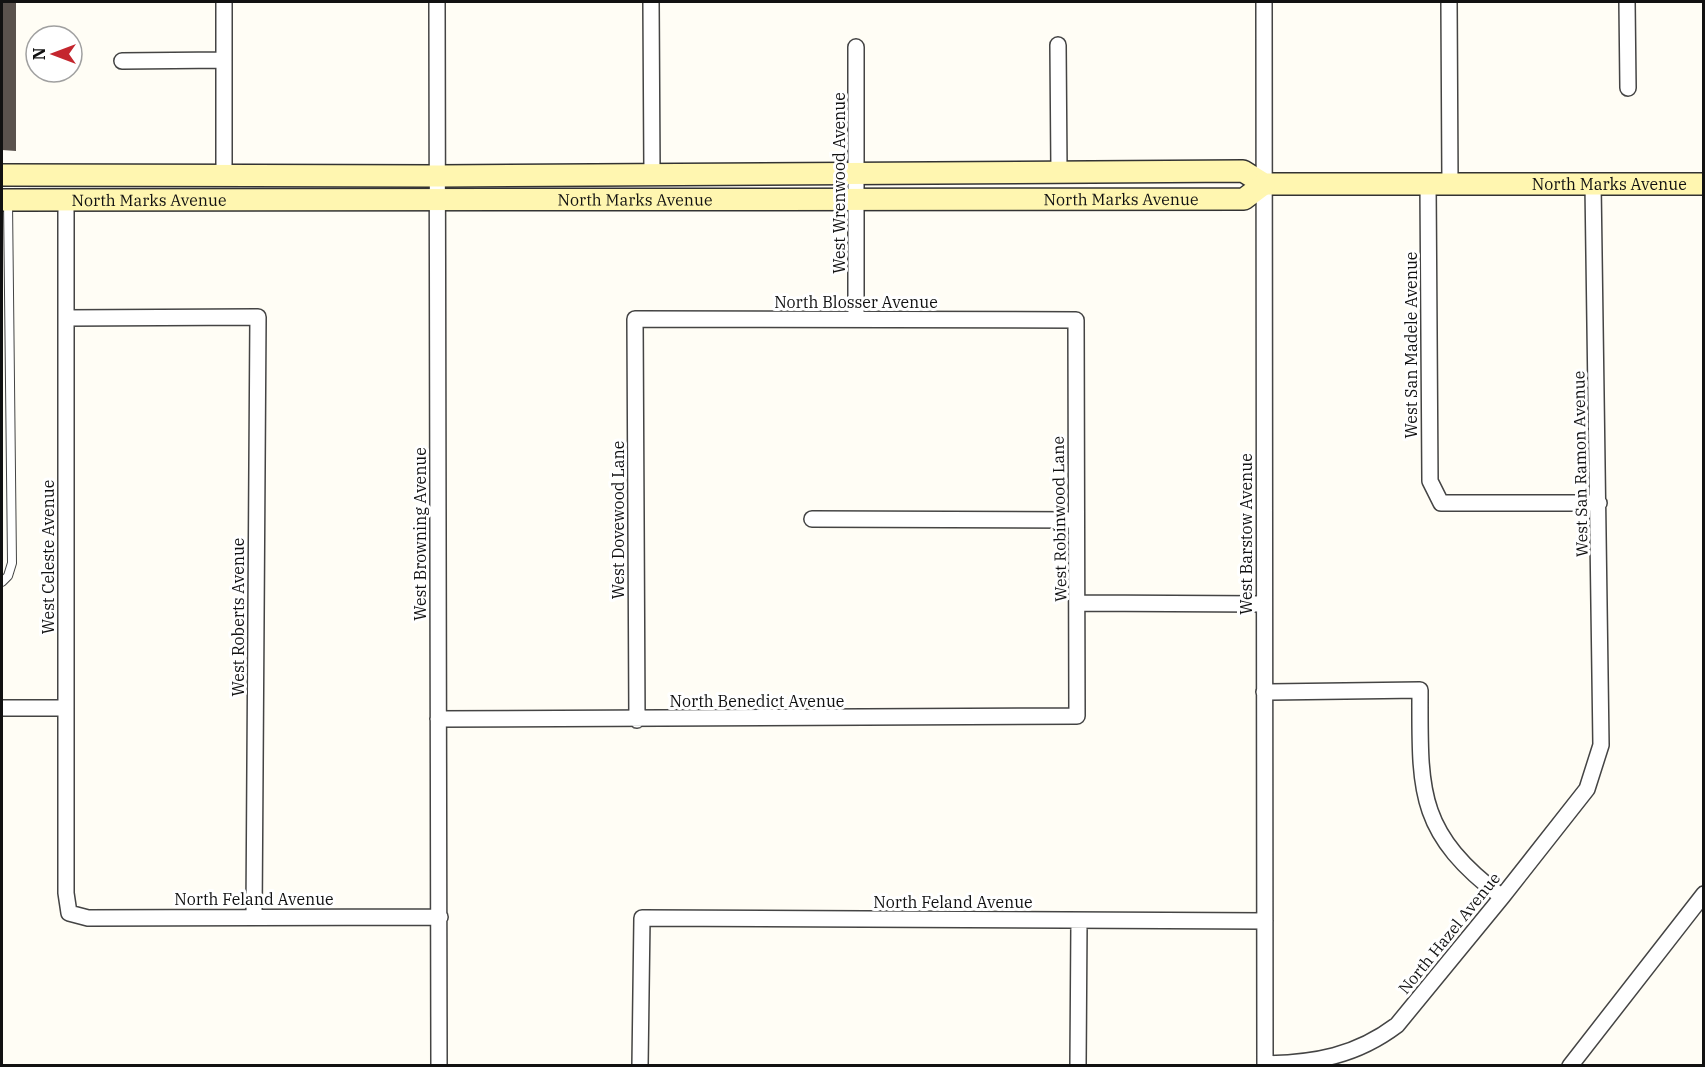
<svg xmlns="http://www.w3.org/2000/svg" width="1705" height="1067" font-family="'IBM Plex Serif',serif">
	<rect width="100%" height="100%" fill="#fffdf5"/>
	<path fill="#5a524d" d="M 2,2 L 16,2 L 16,151 L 2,150 Z"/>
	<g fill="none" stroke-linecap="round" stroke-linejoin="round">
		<defs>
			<path id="service" d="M 2,582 L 8,576 L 12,563 L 8,202"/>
			<path id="minor" d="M 224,2 L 224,176
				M 437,2 L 439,1066
				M 651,2 L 652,173
				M 1264,2 L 1265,1066
				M 1449,2 L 1450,184
				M 1627,2 L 1628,88
				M 1058,45 L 1059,171
				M 856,47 L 856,319
				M 122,61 L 224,60
				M 1428,184 L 1430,481 L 1441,503 L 1599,503
				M 66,201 L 66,893 L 69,913 L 88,918 L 440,917
				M 66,318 L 258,317 L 254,917
				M 812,519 L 1076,520
				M 1078,603 L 1264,604
				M 1264,692 L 1420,690 C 1420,791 1416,832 1502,897
				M 2,708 L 66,708
				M 438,719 L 1077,716 L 1076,320 L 635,319 L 637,720
				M 1265,1064 C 1315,1063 1356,1056 1397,1025 L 1502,897 L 1587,789 L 1601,745 L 1593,184
				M 640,1066 L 642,918 L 1265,921
				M 1078,1066 L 1079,921
				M 1570,1066 L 1704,894"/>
			<g id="secondary">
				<path id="s1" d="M 2,175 L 438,176 L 1243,171 L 1264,184 L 1704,184"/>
				<path id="s2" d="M 2,200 L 1244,199 L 1264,184"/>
			</g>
		</defs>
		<use href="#service" stroke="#444" stroke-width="10"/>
		<use href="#minor" stroke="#444" stroke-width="18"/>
		<use href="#secondary" stroke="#333" stroke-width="24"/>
		<use href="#service" stroke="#fff" stroke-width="8"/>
		<use href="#minor" stroke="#fff" stroke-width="15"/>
		<use href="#secondary" stroke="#fff6b0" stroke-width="21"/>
	</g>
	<g text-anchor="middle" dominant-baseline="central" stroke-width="6" stroke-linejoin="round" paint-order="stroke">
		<g font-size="16" fill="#111" stroke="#fff">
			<text transform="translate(839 183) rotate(-90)">West Wrenwood Avenue</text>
			<text stroke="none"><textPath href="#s1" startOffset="1611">North Marks Avenue</textPath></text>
			<text stroke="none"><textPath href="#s2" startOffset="633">North Marks Avenue</textPath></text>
			<text stroke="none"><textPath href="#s2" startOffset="1119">North Marks Avenue</textPath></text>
			<text stroke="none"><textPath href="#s2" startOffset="147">North Marks Avenue</textPath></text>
			<text x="856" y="302">North Blosser Avenue</text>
			<text transform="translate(1411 345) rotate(-90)">West San Madele Avenue</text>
			<text transform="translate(1580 464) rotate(-91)">West San Ramon Avenue</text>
			<text transform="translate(1059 519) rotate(-91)">West Robinwood Lane</text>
			<text transform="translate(618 520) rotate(-90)">West Dovewood Lane</text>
			<text transform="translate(420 534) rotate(-90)">West Browning Avenue</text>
			<text transform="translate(1246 534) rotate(-90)">West Barstow Avenue</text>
			<text transform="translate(48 557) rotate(-90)">West Celeste Avenue</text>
			<text transform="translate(238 617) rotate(-90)">West Roberts Avenue</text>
			<text x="757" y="701">North Benedict Avenue</text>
			<text x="254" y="899">North Feland Avenue</text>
			<text x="953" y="902">North Feland Avenue</text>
			<text transform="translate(1449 933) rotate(-51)">North Hazel Avenue</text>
		</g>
	</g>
	<rect width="1705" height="1067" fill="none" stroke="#111111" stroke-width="6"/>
	<g transform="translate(54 54) rotate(270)"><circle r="28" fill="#ffffff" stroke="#a0a0a0" stroke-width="1.5"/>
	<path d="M0-4.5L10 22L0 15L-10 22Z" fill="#c4262e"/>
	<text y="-9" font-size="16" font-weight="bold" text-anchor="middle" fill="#111111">N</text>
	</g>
</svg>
